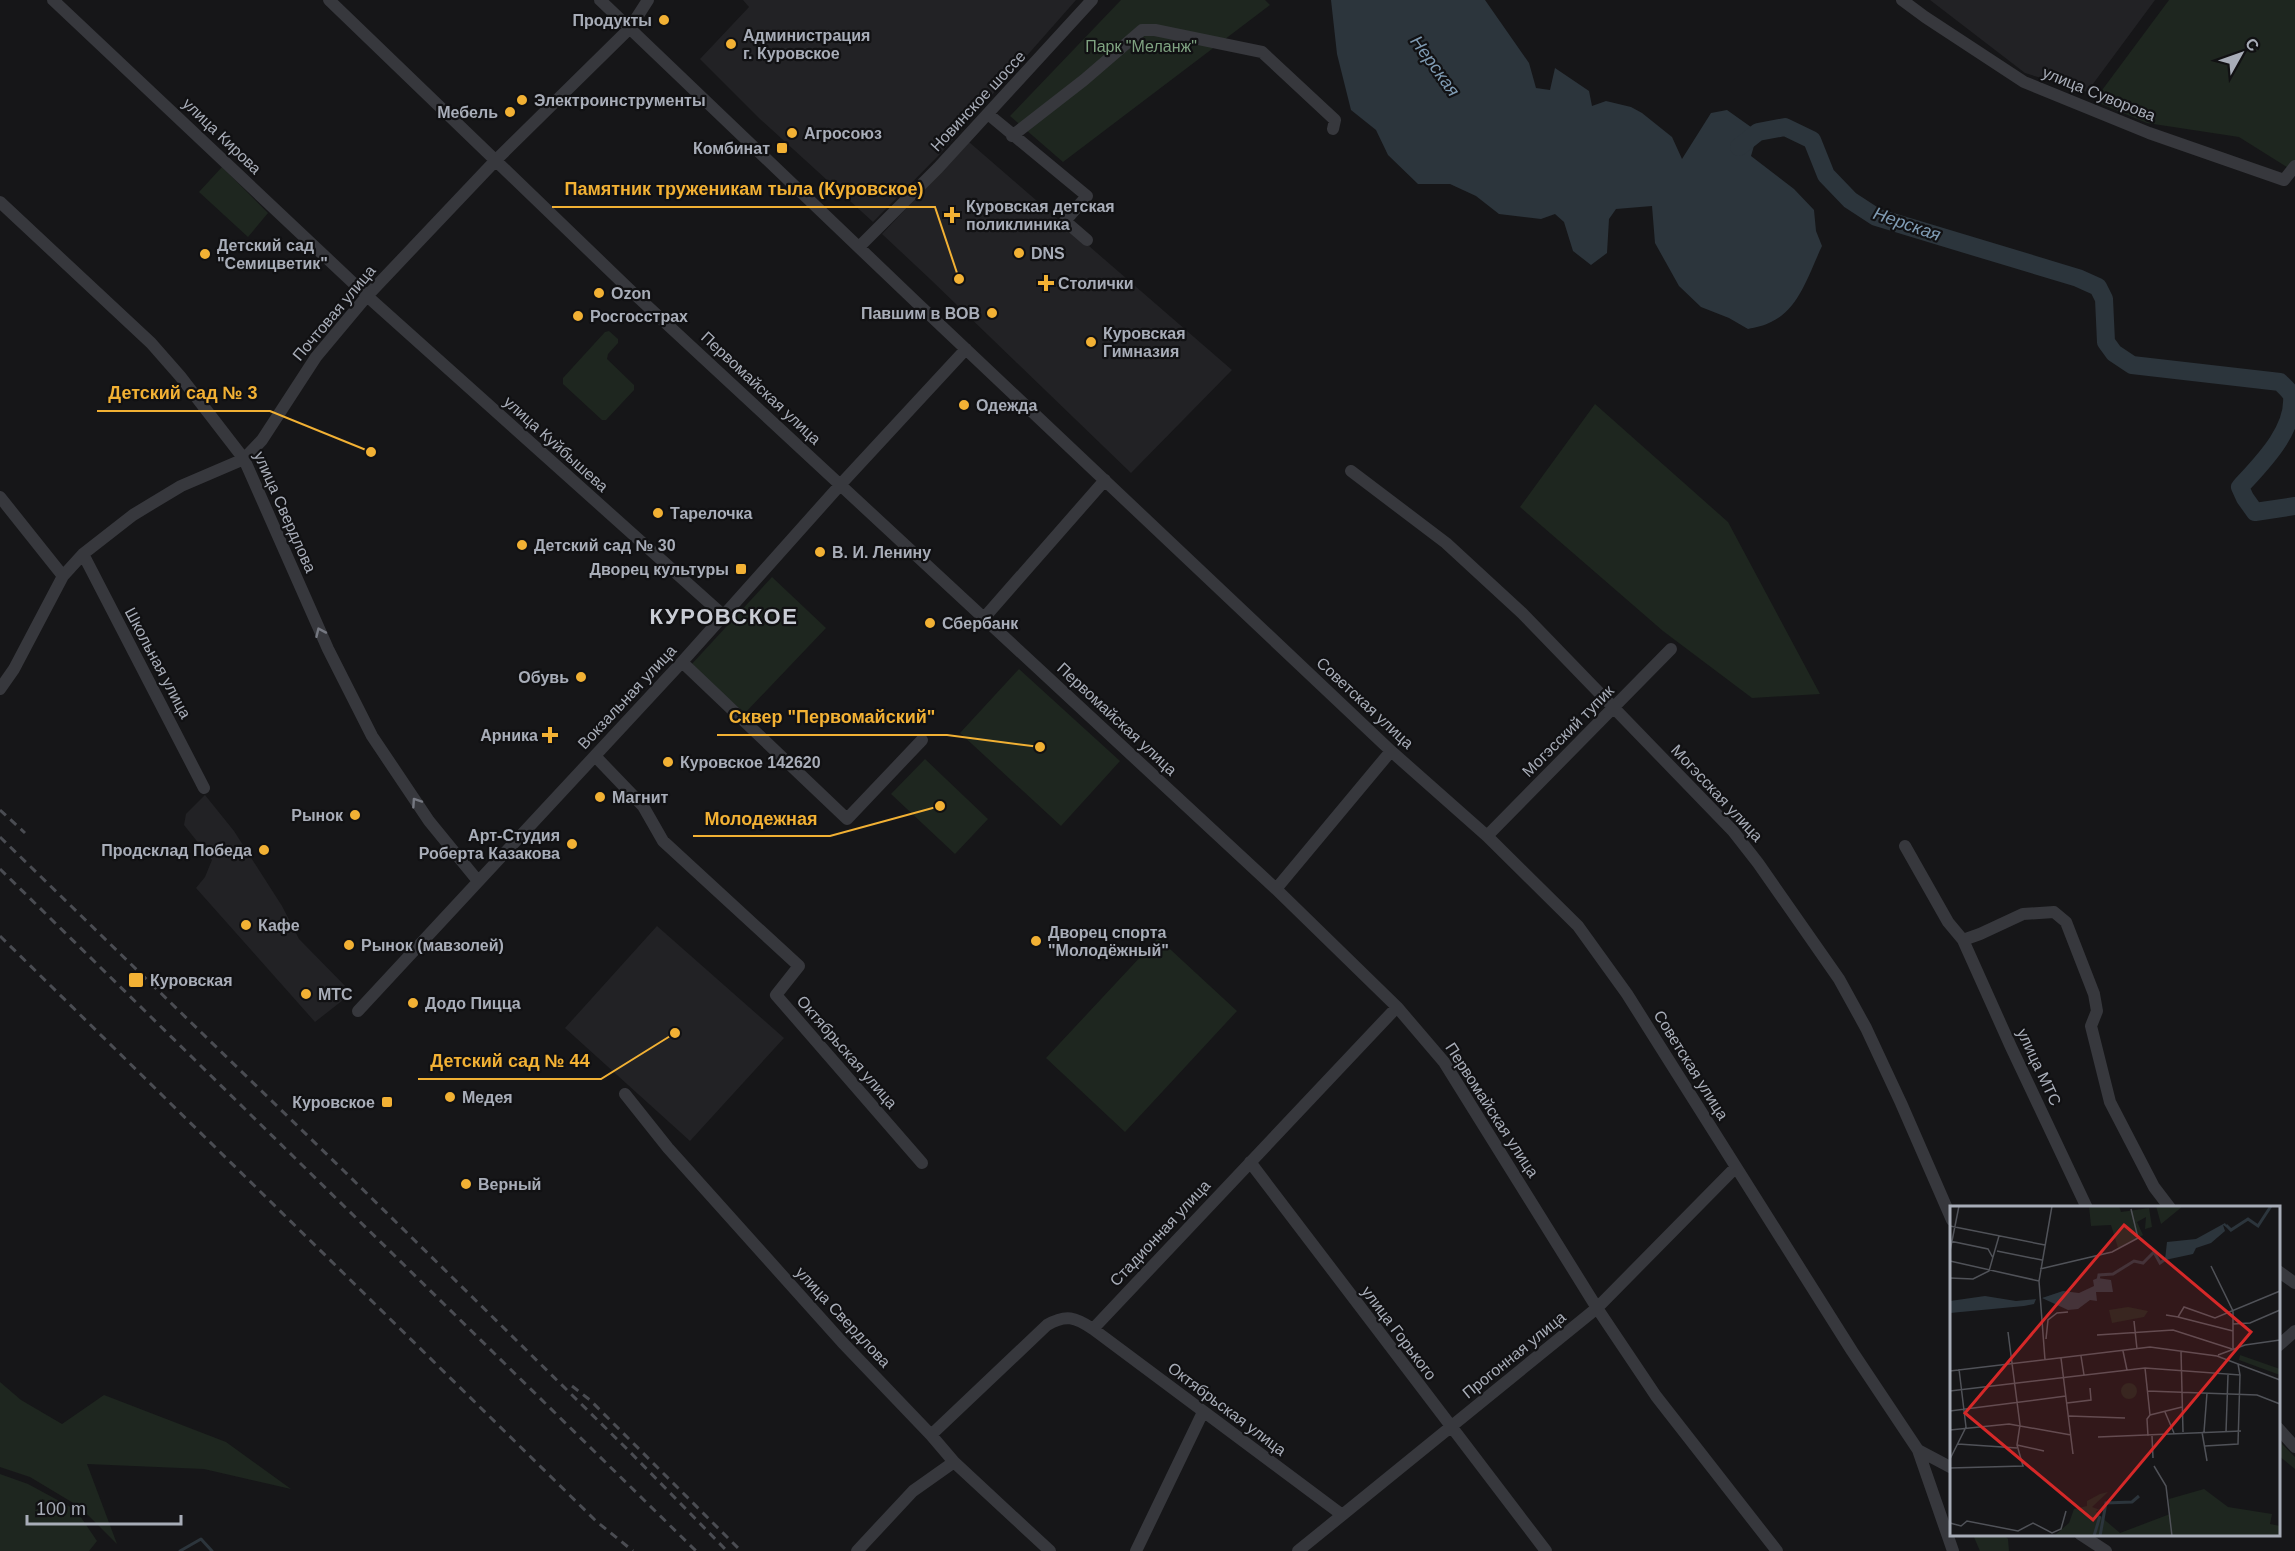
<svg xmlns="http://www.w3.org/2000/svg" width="2295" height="1551" font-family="Arial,sans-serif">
	<rect width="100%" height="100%" fill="#161618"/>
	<path fill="#222225" d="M 743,0 L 1076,0 L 939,155 L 873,222 L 760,119 L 700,59 L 749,7 Z
		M 1930,0 L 2155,0 L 2087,92 L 2025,73 Z
		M 969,142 L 1232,370 L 1131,473 L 930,279 L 882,234 Z
		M 205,795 L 234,831 L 282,906 L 299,939 L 352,993 L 315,1022 L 196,888 L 205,877 L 212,860 L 184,825 L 186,814 Z
		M 657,926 L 784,1038 L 690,1141 L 565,1028 Z"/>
	<path fill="#1e261f" d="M 1121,0 L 1265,0 L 1270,5 L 1063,162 L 1010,116 Z
		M 2169,0 L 2295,0 L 2295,172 L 2239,137 L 2147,123 L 2094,101 Z
		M 222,167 L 268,213 L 248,237 L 199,192 Z
		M 609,331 L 618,339 L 618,343 L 608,354 L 607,359 L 634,385 L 634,390 L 606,420 L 602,420 L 563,384 L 563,378 L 605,332 Z
		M 1595,404 L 1728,522 L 1820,694 L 1752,698 L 1663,631 L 1520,507 Z
		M 772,577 L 826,628 L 745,713 L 690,666 Z
		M 1019,669 L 1120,761 L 1061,826 L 960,733 Z
		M 925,759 L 988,819 L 955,854 L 891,794 Z
		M 1158,938 L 1237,1011 L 1125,1132 L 1046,1058 Z
		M 0,1382 L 21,1400 L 62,1424 L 104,1395 L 226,1442 L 291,1489 L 204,1469 L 87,1464 L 117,1544 L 80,1507 L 30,1477 L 0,1467 Z
		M 2278,1440 L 2295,1457 L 2295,1469 L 2279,1456 Z
		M 0,1474 L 28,1484 L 76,1510 L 97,1541 L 89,1551 L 0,1551 Z
		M 1973,1535 L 2004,1535 L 2008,1539 L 2009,1551 L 1980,1551 Z"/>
	<path fill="#2c353c" d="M 1331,0 L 1485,0 L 1529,63 L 1536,88 L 1550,90 L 1555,68 L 1589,91 L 1592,106 L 1606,101 L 1631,107 L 1642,113 L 1672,137 L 1682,159 L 1711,113 L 1727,110 L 1758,132 L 1751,156 L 1794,189 L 1814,210 L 1816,231 L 1822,246 C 1810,271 1799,310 1771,322 C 1764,326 1756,327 1748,329 L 1729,318 L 1701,307 L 1679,286 L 1655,243 L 1652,206 L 1616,209 L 1609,219 L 1607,253 L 1591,265 L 1573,251 L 1564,222 L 1555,214 L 1541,219 L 1499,214 L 1476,196 L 1450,184 L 1418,184 L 1388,155 L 1376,130 L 1351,110 L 1337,54 Z"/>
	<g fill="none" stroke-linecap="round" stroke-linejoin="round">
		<path stroke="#2c353c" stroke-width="3" d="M 180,1551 L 201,1539 L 212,1551"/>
		<path stroke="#2c353c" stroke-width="18" d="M 1739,147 L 1758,132 L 1785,127 L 1812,140 L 1826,175 L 1850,200 L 1876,217 L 2078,278 L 2098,287 L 2104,299 L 2106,342 L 2114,353 L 2132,365 L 2280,382 C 2284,386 2290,391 2292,396 C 2295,431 2261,464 2240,487 L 2245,498 L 2255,512 L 2295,506"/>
		<path stroke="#37383d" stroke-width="12" d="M 53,0 L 367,296 L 724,616
			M 329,0 L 629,289 L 1276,889 L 1397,1007 L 1444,1062 L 1597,1308 L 1656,1396 L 1777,1551
			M 600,0 L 916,302 L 1391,751 L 1487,836 L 1578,926 L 1627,994 L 1852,1351 L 1918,1450 L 1953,1551
			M 1902,0 L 1925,17 L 2024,82 L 2149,133 L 2284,180 L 2295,166
			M 988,114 L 1087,196 L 1065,221 L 1087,240
			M 1012,136 L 1084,80 L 1142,30 L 1155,30 L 1262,52 L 1335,120 L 1333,129
			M 0,202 L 151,343 L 180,376 L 244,459 L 328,649 L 372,736 L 429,821 L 478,881
			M 860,246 L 938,168 L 1092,0
			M 1351,471 L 1446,543 L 1522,613 L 1733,831 L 1758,863 L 1839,979 L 1866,1028 L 1901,1103 L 1952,1220
			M 0,497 L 63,576
			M 83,554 L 204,788
			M 984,618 L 1105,480
			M 682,662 L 847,819 L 922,740
			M 0,689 L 14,669 L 63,576 L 83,554 L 133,515 L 181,486 L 244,459 L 262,440 L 316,357 L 367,296 L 496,160 L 630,28 L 648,0
			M 595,756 L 643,806 L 663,841 L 799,966 L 776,995 L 922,1163
			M 1487,836 L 1671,649
			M 1905,846 L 1948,922 L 1963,940 L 1980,934 L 2023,914 L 2054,912 L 2066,922 L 2094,994 L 2097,1011 L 2091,1026 L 2110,1102 L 2154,1187 L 2170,1208
			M 1276,889 L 1391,751
			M 1963,940 L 2011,1047 L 2087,1208
			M 358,1011 L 682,662 L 841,484 L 966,349
			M 625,1094 L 668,1148 L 842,1342 L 931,1435 L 954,1462 L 1050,1551
			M 1250,1162 L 1546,1551
			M 2278,1271 L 2295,1283
			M 1093,1329 L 1341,1514
			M 2278,1346 L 2295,1331
			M 2278,1428 L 2295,1447
			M 931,1435 L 1047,1325 C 1066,1314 1075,1317 1093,1329 L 1397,1007
			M 1918,1450 L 1952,1468
			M 2080,1534 L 2106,1551
			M 857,1551 L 913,1491 L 954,1462
			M 1136,1551 L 1203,1412
			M 1298,1551 L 1597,1308 L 1736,1167"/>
		<path stroke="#4a4c52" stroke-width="3" stroke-dasharray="8 6" stroke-linecap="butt" d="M 0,810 L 25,833
			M 0,837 L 344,1171 L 629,1451 L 727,1551
			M 0,869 L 696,1551
			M 0,936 L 596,1521 L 633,1551
			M 572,1386 L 590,1400 L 741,1551"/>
	</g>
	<defs><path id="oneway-chevron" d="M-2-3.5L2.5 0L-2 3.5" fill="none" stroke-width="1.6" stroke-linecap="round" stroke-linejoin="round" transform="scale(1.5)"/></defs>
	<g stroke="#757881">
		<use href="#oneway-chevron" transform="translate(320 632) rotate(-114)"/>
		<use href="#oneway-chevron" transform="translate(416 802) rotate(-124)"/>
	</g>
	<g fill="#f2b134" stroke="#111113" stroke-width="2">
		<circle cx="664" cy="20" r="6"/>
		<circle cx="731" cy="44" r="6"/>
		<circle cx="522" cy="100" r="6"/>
		<circle cx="510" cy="112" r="6"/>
		<circle cx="792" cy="133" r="6"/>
		<rect x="776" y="142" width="12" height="12" rx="3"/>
		<path d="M949 206h6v6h6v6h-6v6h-6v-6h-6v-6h6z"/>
		<circle cx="1019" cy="253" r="6"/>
		<circle cx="205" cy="254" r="6"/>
		<path d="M1043 274h6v6h6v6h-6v6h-6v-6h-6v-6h6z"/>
		<circle cx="599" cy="293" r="6"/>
		<circle cx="992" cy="313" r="6"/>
		<circle cx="578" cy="316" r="6"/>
		<circle cx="1091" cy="342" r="6"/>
		<circle cx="964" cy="405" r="6"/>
		<circle cx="658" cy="513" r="6"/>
		<circle cx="522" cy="545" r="6"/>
		<circle cx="820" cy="552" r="6"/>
		<rect x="735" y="563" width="12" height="12" rx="3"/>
		<circle cx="930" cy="623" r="6"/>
		<circle cx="581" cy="677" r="6"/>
		<path d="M547 726h6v6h6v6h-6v6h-6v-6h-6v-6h6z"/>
		<circle cx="668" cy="762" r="6"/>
		<circle cx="600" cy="797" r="6"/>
		<circle cx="355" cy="815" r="6"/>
		<circle cx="572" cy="844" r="6"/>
		<circle cx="264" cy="850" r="6"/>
		<circle cx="246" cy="925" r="6"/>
		<circle cx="1036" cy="941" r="6"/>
		<circle cx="349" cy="945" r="6"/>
		<rect x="128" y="972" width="16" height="16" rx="3"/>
		<circle cx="306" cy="994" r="6"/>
		<circle cx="413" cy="1003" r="6"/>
		<circle cx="450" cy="1097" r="6"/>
		<rect x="381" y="1096" width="12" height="12" rx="3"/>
		<circle cx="466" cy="1184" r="6"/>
	</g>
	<g text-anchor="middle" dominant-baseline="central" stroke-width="4.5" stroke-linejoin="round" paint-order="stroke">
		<g font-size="16" font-weight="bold" fill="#a8adb8" stroke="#111113" text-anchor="start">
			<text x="652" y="20" text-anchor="end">Продукты</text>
			<text x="743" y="35">Администрация<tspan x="743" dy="18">г. Куровское</tspan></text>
			<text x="534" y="100">Электроинструменты</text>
			<text x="498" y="112" text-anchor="end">Мебель</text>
			<text x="804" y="133">Агросоюз</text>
			<text x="770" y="148" text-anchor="end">Комбинат</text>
			<text x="966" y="206">Куровская детская<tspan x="966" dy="18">поликлиника</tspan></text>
			<text x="217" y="245">Детский сад<tspan x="217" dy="18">"Семицветик"</tspan></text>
			<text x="1031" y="253">DNS</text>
			<text x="1058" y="283">Столички</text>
			<text x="611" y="293">Ozon</text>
			<text x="980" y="313" text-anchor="end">Павшим в ВОВ</text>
			<text x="590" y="316">Росгосстрах</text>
			<text x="1103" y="333">Куровская<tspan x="1103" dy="18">Гимназия</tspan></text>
			<text x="976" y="405">Одежда</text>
			<text x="670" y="513">Тарелочка</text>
			<text x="534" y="545">Детский сад № 30</text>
			<text x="832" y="552">В. И. Ленину</text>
			<text x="729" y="569" text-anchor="end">Дворец культуры</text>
			<text x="942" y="623">Сбербанк</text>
			<text x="569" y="677" text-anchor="end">Обувь</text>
			<text x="538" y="735" text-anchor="end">Арника</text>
			<text x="680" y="762">Куровское 142620</text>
			<text x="612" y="797">Магнит</text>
			<text x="343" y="815" text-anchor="end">Рынок</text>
			<text x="560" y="835" text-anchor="end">Арт-Студия<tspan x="560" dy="18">Роберта Казакова</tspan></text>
			<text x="252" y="850" text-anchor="end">Продсклад Победа</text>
			<text x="258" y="925">Кафе</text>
			<text x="1048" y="932">Дворец спорта<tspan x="1048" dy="18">"Молодёжный"</tspan></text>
			<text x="361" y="945">Рынок (мавзолей)</text>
			<text x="150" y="980">Куровская</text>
			<text x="318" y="994">МТС</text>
			<text x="425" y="1003">Додо Пицца</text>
			<text x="462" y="1097">Медея</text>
			<text x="375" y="1102" text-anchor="end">Куровское</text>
			<text x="478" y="1184">Верный</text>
		</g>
		<g font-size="16" fill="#7fa381" stroke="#111113">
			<text x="1141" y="46">Парк "Меланж"</text>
		</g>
		<g font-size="16" fill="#a8adb8" stroke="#111113">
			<text transform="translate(2099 94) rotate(22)">улица Суворова</text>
			<text transform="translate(978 101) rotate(-47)">Новинское шоссе</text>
			<text transform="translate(222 136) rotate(44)">улица Кирова</text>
			<text transform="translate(334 313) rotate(-50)">Почтовая улица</text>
			<text transform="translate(761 388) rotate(43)">Первомайская улица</text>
			<text transform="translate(556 444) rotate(42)">улица Куйбышева</text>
			<text transform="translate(285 512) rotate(66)">улица Свердлова</text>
			<text transform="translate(158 663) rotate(62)">Школьная улица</text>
			<text transform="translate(627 697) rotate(-47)">Вокзальная улица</text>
			<text transform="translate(1365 703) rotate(43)">Советская улица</text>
			<text transform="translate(1117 719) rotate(43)">Первомайская улица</text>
			<text transform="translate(1568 731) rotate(-45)">Могэсский тупик</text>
			<text transform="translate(1717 793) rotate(47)">Могэсская улица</text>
			<text transform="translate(847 1052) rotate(49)">Октябрьская улица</text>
			<text transform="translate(1691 1065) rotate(58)">Советская улица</text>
			<text transform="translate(2039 1067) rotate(65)">улица МТС</text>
			<text transform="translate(1492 1110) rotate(57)">Первомайская улица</text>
			<text transform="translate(1160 1233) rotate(-47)">Стадионная улица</text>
			<text transform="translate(843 1317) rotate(47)">улица Свердлова</text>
			<text transform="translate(1399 1333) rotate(53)">улица Горького</text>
			<text transform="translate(1514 1355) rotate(-39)">Прогонная улица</text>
			<text transform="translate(1227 1409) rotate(37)">Октябрьская улица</text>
		</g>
		<g font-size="18" font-style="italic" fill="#7f9bb3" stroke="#111113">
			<text transform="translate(1435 66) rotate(54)">Нерская</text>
			<text transform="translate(1907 224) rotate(19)">Нерская</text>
		</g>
		<g font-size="22" font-weight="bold" letter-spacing="1.5" fill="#c9ccd4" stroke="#111113">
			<text x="724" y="616">КУРОВСКОЕ</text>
		</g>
	</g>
	<g transform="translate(1950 1206)">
		<rect width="330" height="330" fill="#161618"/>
		<path d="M 139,0 L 169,0 L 171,6 L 199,2 L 202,21 L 195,23 L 196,11 L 187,16 L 193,29 L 168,42 L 161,19 L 141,20 ZM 206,0 L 233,0 L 211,18 ZM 178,101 L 198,105 L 194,111 L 162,117 L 159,104 ZM 290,149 L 330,163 L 330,169 L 289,154 ZM171 185a8 8 0 1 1 16 0a8 8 0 1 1-16 0ZM 254,283 L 278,301 L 322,308 L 320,318 L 330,320 L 330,330 L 104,330 L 119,317 L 124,303 L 137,300 L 137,295 L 150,288 L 158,286 L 142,301 L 150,304 L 146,305 L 150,310 L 170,327 L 220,308 L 219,293 Z" fill="#1e261f"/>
		<path d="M 275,17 L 278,22 L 273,19 L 275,25 L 261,37 L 246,42 L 243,48 L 215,54 L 217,36 L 246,33 ZM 148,72 L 161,74 L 163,86 L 146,86 L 147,95 L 140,94 L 128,103 L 118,104 L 92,92 L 113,85 L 129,87 L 144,80 L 143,74 ZM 35,90 L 66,95 L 86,93 L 84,98 L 74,100 L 0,107 L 0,95 Z" fill="#2c353c"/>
		<path fill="none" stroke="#2c353c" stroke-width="3" d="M 276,19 L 281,24 L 298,13 L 308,20 L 321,0M 148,75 L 149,69 L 163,68 L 184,55 L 193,57 L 204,46 L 210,57 L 217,52M 144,330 L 150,310M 150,330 L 156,297 L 182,296 L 189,290"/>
		<path fill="none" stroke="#505258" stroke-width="1.5" d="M 0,20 L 95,39M 0,35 L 38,43 L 43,52M 0,45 L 9,0M 47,45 L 92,54M 0,55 L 89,75M 261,60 L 283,105 L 283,143M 90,63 L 162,46 L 188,32 L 181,3M 0,72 L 23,73 L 39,65 L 49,30M 216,109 L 228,111 L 234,101 L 265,112 L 330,85M 228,111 L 283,125M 184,115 L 187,143M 283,118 L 300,117 L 330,104M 147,129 L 223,124 L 282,143M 96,133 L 98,114 L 107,107 L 118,106M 173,145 L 177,164M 231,145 L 233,226M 268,149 L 295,139 L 330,134M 131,150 L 134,169M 111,152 L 123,248M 95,154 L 89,75 L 102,0M 195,162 L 200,209 L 197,213 L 198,230M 0,165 L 200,141 L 267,150 L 330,174M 0,185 L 195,162 L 290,169 L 288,158M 197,185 L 307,189 L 330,198M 117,197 L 141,194 L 140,182M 0,205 L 116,190M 215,206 L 224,227M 200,209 L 232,201M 119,210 L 175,212M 0,224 L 59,218 L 121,229M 252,226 L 257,255M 254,226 L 257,187M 276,226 L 278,169M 202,230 L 203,252M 148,231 L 291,225M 8,238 L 67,242M 67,239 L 94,245M 255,240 L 288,238 L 290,169M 0,253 L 16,221 L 9,163M 204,260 L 216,280 L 222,330M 0,262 L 73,260 L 67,239 L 70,219 L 58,126M 0,317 L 11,320 L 17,315 L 68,325 L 83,317 L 102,327 L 111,323 L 116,305"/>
		<path fill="#d62828" fill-opacity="0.15" stroke="#d62828" stroke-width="3" d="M 174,19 L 301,126 L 143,314 L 15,207 Z"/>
		<rect width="330" height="330" fill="none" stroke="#a8adb8" stroke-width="3"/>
	</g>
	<path fill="none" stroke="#f2b134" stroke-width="2" d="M959 279L935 207H552M371 452L270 411H97M1040 747L947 735H717M940 806L830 836H693M675 1033L601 1079H418"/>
	<g fill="#f2b134" stroke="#111113" stroke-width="2">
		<circle cx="959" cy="279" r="6"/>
		<circle cx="371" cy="452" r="6"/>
		<circle cx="1040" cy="747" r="6"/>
		<circle cx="940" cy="806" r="6"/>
		<circle cx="675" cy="1033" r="6"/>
	</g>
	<g font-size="18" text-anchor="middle" font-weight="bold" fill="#f2b134" stroke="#111113" stroke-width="4.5" stroke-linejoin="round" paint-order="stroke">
		<text x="744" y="195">Памятник труженикам тыла (Куровское)</text>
		<text x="183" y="399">Детский сад № 3</text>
		<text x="832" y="723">Сквер "Первомайский"</text>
		<text x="761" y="825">Молодежная</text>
		<text x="510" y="1067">Детский сад № 44</text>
	</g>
	<g transform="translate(2241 54) rotate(50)" stroke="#111113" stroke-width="4.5" paint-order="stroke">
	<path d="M0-4.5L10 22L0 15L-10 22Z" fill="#a8adb8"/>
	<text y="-9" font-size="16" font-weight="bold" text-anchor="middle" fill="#a8adb8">С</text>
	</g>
	<path d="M27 1515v9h154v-9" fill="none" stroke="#a8adb8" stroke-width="3"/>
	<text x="36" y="1515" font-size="18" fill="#a8adb8" stroke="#111113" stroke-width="4.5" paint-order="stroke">100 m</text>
</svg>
